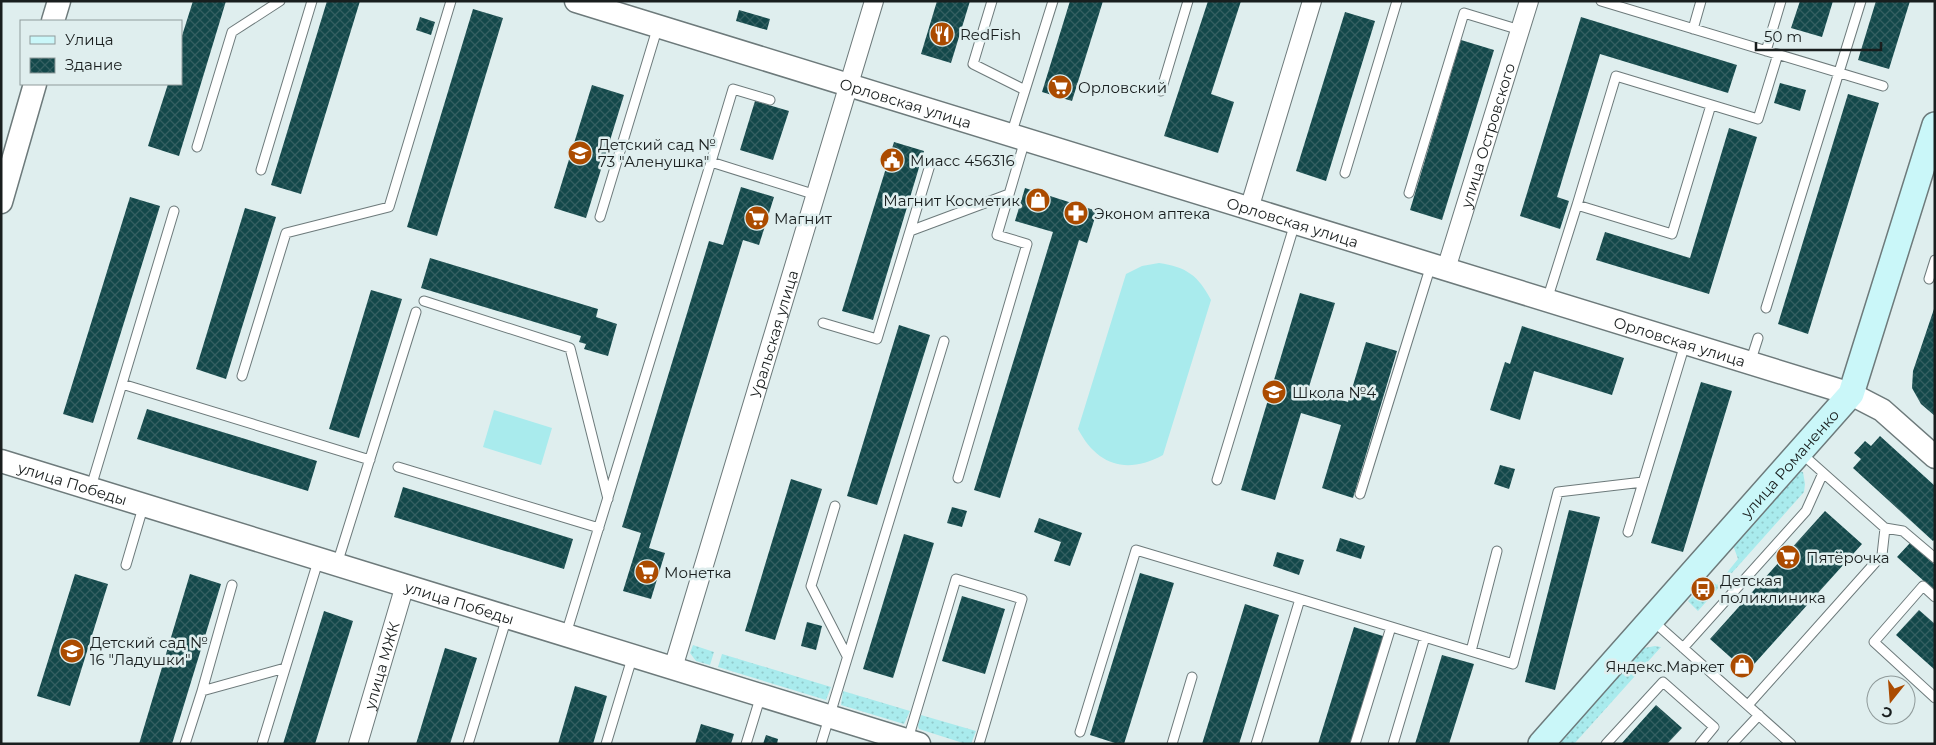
<svg xmlns="http://www.w3.org/2000/svg" width="1936" height="745" font-family="Montserrat,sans-serif">
	<defs>
		<pattern id="grass-dots" width="8" height="8" patternUnits="userSpaceOnUse" patternTransform="scale(1.25)"><rect width="8" height="8" fill="#a9ebed"/><path d="M2 2h.1M6 6h.1" fill="none" stroke="#91c9cb" stroke-width="1.8" stroke-linecap="round"/></pattern>
		<pattern id="building-cross-hatch" width="8" height="8" patternUnits="userSpaceOnUse" patternTransform="scale(1.25)"><rect width="8" height="8" fill="#13484a"/><path d="M0 0l8 8M0 8l8-8" fill="none" stroke="#345f61"/></pattern>
	</defs>
	<rect width="100%" height="100%" fill="#dfeeee"/>
	<path fill="url(#grass-dots)" d="M 1799,471 L 1803,472 L 1805,484 L 1804,492 L 1698,611 L 1688,601 L 1697,592 L 1702,596 L 1708,589 L 1704,585 L 1708,578 L 1717,585 L 1738,559 L 1733,545 Z
		M 693,645 L 714,652 L 710,665 L 696,661 L 690,653 Z
		M 1655,646 L 1661,647 L 1574,744 L 1554,744 L 1639,649 Z
		M 722,654 L 831,687 L 826,700 L 718,667 Z
		M 843,691 L 910,711 L 904,724 L 841,705 Z
		M 921,715 L 976,731 L 971,744 L 966,744 L 919,729 L 918,725 Z"/>
	<path fill="#a9ebed" d="M 1159,263 C 1186,267 1198,275 1211,300 L 1163,455 C 1126,475 1097,465 1078,429 L 1126,274 L 1142,266 Z
		M 494,410 L 552,428 L 541,465 L 483,447 Z"/>
	<path fill="url(#building-cross-hatch)" d="M 193,1 L 226,1 L 179,156 L 148,146 L 168,84 L 181,84 L 181,39 Z
		M 327,1 L 360,1 L 301,194 L 271,185 Z
		M 937,1 L 970,1 L 951,63 L 921,54 Z
		M 1070,1 L 1103,1 L 1072,101 L 1042,92 Z
		M 1208,1 L 1241,1 L 1211,94 L 1234,102 L 1218,153 L 1164,136 Z
		M 1800,1 L 1833,1 L 1822,37 L 1791,28 Z
		M 1876,1 L 1910,1 L 1889,69 L 1858,60 Z
		M 473,9 L 503,18 L 437,236 L 407,227 Z
		M 739,10 L 770,19 L 767,30 L 736,21 Z
		M 1345,12 L 1375,21 L 1326,181 L 1296,171 Z
		M 420,17 L 435,22 L 431,35 L 416,30 Z
		M 1581,17 L 1737,65 L 1728,93 L 1600,54 L 1557,197 L 1569,201 L 1560,229 L 1520,216 Z
		M 1461,40 L 1494,50 L 1442,220 L 1410,210 Z
		M 1780,83 L 1806,90 L 1800,111 L 1774,103 Z
		M 592,85 L 624,95 L 586,218 L 554,208 Z
		M 1848,94 L 1879,103 L 1808,334 L 1778,324 Z
		M 755,101 L 789,111 L 773,160 L 740,150 Z
		M 1729,128 L 1757,137 L 1709,294 L 1596,260 L 1605,232 L 1690,258 Z
		M 894,142 L 924,151 L 873,320 L 842,311 Z
		M 741,187 L 774,197 L 759,245 L 743,240 L 649,548 L 665,553 L 651,599 L 623,591 L 641,533 L 622,527 L 709,241 L 723,245 Z
		M 1025,188 L 1097,211 L 1087,243 L 1079,240 L 1000,498 L 974,490 L 1053,232 L 1015,221 Z
		M 130,197 L 160,206 L 93,423 L 63,414 Z
		M 245,208 L 276,217 L 226,379 L 196,369 Z
		M 430,258 L 598,309 L 596,317 L 617,324 L 608,356 L 584,349 L 586,344 L 579,342 L 581,336 L 421,288 Z
		M 371,290 L 402,299 L 359,438 L 329,429 Z
		M 1300,293 L 1335,303 L 1308,390 L 1348,402 L 1366,342 L 1397,351 L 1353,498 L 1322,488 L 1341,425 L 1301,413 L 1275,500 L 1241,490 Z
		M 1935,306 L 1935,416 L 1921,404 L 1912,388 L 1913,371 Z
		M 899,325 L 930,335 L 877,505 L 847,496 Z
		M 1522,326 L 1624,358 L 1612,395 L 1534,371 L 1520,420 L 1490,410 L 1505,362 L 1510,364 Z
		M 1701,382 L 1732,391 L 1683,552 L 1651,543 Z
		M 147,409 L 317,461 L 308,491 L 137,439 Z
		M 1880,436 L 1935,486 L 1935,539 L 1933,541 L 1853,468 L 1861,459 L 1854,453 L 1865,441 L 1871,446 Z
		M 1500,465 L 1515,469 L 1509,489 L 1494,484 Z
		M 791,479 L 822,489 L 775,640 L 745,631 Z
		M 403,487 L 573,539 L 564,569 L 394,517 Z
		M 952,507 L 967,511 L 962,527 L 947,523 Z
		M 1569,510 L 1600,517 L 1555,690 L 1525,682 Z
		M 1825,511 L 1862,544 L 1747,672 L 1710,639 Z
		M 1039,518 L 1082,533 L 1070,566 L 1054,561 L 1061,542 L 1034,532 Z
		M 904,534 L 934,543 L 893,678 L 863,669 Z
		M 1340,538 L 1365,546 L 1361,559 L 1336,551 Z
		M 1910,543 L 1935,565 L 1935,591 L 1897,557 Z
		M 1277,552 L 1304,560 L 1299,575 L 1273,566 Z
		M 1140,573 L 1174,583 L 1124,744 L 1118,744 L 1090,735 Z
		M 75,574 L 108,584 L 70,706 L 37,696 Z
		M 190,574 L 221,584 L 172,744 L 139,744 Z
		M 962,596 L 1005,609 L 985,674 L 942,661 Z
		M 1245,604 L 1279,615 L 1239,744 L 1202,744 Z
		M 1919,610 L 1935,624 L 1935,670 L 1896,635 Z
		M 324,611 L 353,621 L 315,744 L 283,744 Z
		M 807,622 L 822,626 L 816,650 L 801,646 Z
		M 1354,627 L 1386,637 L 1353,744 L 1318,744 Z
		M 445,648 L 477,658 L 450,744 L 416,744 Z
		M 1442,655 L 1474,664 L 1449,744 L 1415,744 Z
		M 575,686 L 607,696 L 593,744 L 558,744 Z
		M 1656,705 L 1682,728 L 1667,744 L 1621,744 Z
		M 701,724 L 734,734 L 731,744 L 695,744 Z
		M 766,735 L 778,739 L 777,744 L 763,744 Z"/>
	<g fill="none" stroke-linecap="round" stroke-linejoin="round">
		<defs>
			<path id="service" d="M 992,1 L 973,64 L 1025,90
				M 1601,1 L 1883,86
				M 1693,29 L 1701,1
				M 1766,51 L 1781,1
				M 1161,91 L 1188,1
				M 770,100 L 733,89 L 711,162 L 816,195
				M 1711,105 L 1672,234 L 1577,205 L 1616,76 L 1758,119 L 1778,54
				M 1011,135 L 1053,1
				M 197,147 L 232,32 L 280,1
				M 261,170 L 312,1
				M 1345,173 L 1397,1
				M 1409,193 L 1464,13 L 1520,30
				M 600,217 L 658,26
				M 910,231 L 930,165
				M 1929,279 L 1935,260
				M 1547,300 L 1577,205
				M 424,301 L 570,348 L 608,499
				M 1766,308 L 1861,1
				M 823,323 L 877,339 L 910,231 L 1009,194
				M 1750,363 L 1758,338
				M 242,376 L 286,233 L 389,207 L 451,1
				M 122,384 L 370,460
				M 1801,453 L 1885,528 L 1903,531 L 1935,558
				M 398,467 L 599,528
				M 958,478 L 1027,244 L 997,235 L 1025,140
				M 1217,480 L 1295,223
				M 91,487 L 174,211
				M 1360,494 L 1431,265
				M 835,506 L 811,586 L 847,656
				M 1628,532 L 1685,344
				M 337,564 L 416,312
				M 126,565 L 144,504
				M 1935,597 L 1923,586 L 1874,642 L 1935,698
				M 1653,621 L 1791,744
				M 566,634 L 711,162
				M 1683,648 L 1806,511 L 1823,473
				M 1471,651 L 1497,551
				M 202,691 L 232,585
				M 1748,705 L 1882,555 L 1885,528
				M 1080,732 L 1136,550 L 1300,599
				M 908,739 L 956,579 L 1022,599 L 979,744
				M 185,744 L 202,691 L 285,668
				M 262,744 L 319,558
				M 468,744 L 507,617
				M 606,744 L 633,655
				M 746,744 L 761,695
				M 821,744 L 944,341
				M 1172,744 L 1192,677
				M 1256,744 L 1300,599 L 1513,664 L 1558,492 L 1643,482
				M 1355,744 L 1391,627
				M 1393,744 L 1425,637
				M 1606,744 L 1663,682 L 1714,727 L 1700,744
				M 1732,744 L 1759,715"/>
			<g id="minor">
				<path d="M 1249,209 L 1312,1"/>
				<path id="s1" d="M 1446,269 L 1529,1"/>
				<path id="s2" d="M 673,668 L 874,1"/>
				<path id="s3" d="M 358,744 L 405,585"/>
			</g>
			<g id="tertiary">
				<path id="s4" d="M 576,1 L 1851,394 L 1882,410 L 1935,457"/>
				<path d="M 53,21 L 59,1"/>
				<path d="M 1,202 L 35,84"/>
				<path id="s5" d="M 1,461 L 919,744"/>
			</g>
			<g id="secondary">
				<path id="s6" d="M 1541,744 L 1851,394 L 1935,125"/>
			</g>
		</defs>
		<use href="#service" stroke="#6d7a7b" stroke-width="11"/>
		<use href="#minor" stroke="#6d7a7b" stroke-width="20"/>
		<use href="#tertiary" stroke="#6d7a7b" stroke-width="25"/>
		<use href="#secondary" stroke="#6d7a7b" stroke-width="28"/>
		<use href="#service" stroke="#fff" stroke-width="9"/>
		<use href="#minor" stroke="#fff" stroke-width="18"/>
		<use href="#tertiary" stroke="#fff" stroke-width="22"/>
		<use href="#secondary" stroke="#caf7f9" stroke-width="25"/>
	</g>
	<defs>
		<symbol id="restaurant-disc" viewBox="-11 -11 22 22"><circle r="9.5" fill="#ab4b00" stroke="#dfeeee"/><path d="M-5-6h1v4h1v-4h1v4h1v-4h1v5L-1.5 .5V6h-2V.5L-5-1ZM5-6V6H3V1.5H1.5Q1.5-4 5-6Z" fill="#fff"/></symbol>
		<symbol id="supermarket-disc" viewBox="-11 -11 22 22"><circle r="9.5" fill="#ab4b00" stroke="#dfeeee"/><path d="M-6-5.5h2.5l.6 2H6L4.5 2H-2.5L-4.4-4H-6ZM-1.5 3.2a1.3 1.3 0 1 0 .1 0ZM3 3.2a1.3 1.3 0 1 0 .1 0Z" fill="#fff"/></symbol>
		<symbol id="school-disc" viewBox="-11 -11 22 22"><circle r="9.5" fill="#ab4b00" stroke="#dfeeee"/><path d="M0-5L7-2L0 1L-7-2ZM-4 1L0 2.5L4 1V4Q0 6-4 4Z" fill="#fff"/></symbol>
		<symbol id="civic-disc" viewBox="-11 -11 22 22"><circle r="9.5" fill="#ab4b00" stroke="#dfeeee"/><path d="M-.6-6.5H3V-4.5H.6V-3L4-1V1h2V6H-6V1h2V-1L-.6-3ZM-1.2 2.5V6h2.4V2.5Z" fill="#fff"/></symbol>
		<symbol id="shop-disc" viewBox="-11 -11 22 22"><circle r="9.5" fill="#ab4b00" stroke="#dfeeee"/><path d="M-5-2.5h2.3a2.7 3.5 0 0 1 5.4 0H5L5.5 6h-11ZM-1.5-2.5h3a1.5 2.3 0 0 0-3 0Z" fill="#fff"/></symbol>
		<symbol id="pharmacy-disc" viewBox="-11 -11 22 22"><circle r="9.5" fill="#ab4b00" stroke="#dfeeee"/><path d="M-2-6h4v4h4v4h-4v4h-4v-4h-4v-4h4Z" fill="#fff"/></symbol>
		<symbol id="bus-disc" viewBox="-11 -11 22 22"><circle r="9.5" fill="#ab4b00" stroke="#dfeeee"/><path d="M-5-6H5V4H4V6H2V4H-2V6H-4V4H-5ZM-3.5-4V0h7V-4ZM-3.5 1.2v1.5H-2V1.2ZM2 1.2v1.5H3.5V1.2Z" fill="#fff"/></symbol>
	</defs>
	<g fill-rule="evenodd">
		<use href="#restaurant-disc" x="928" y="20" width="28" height="28"/>
		<use href="#supermarket-disc" x="1046" y="73" width="28" height="28"/>
		<use href="#school-disc" x="566" y="139" width="28" height="28"/>
		<use href="#civic-disc" x="878" y="146" width="28" height="28"/>
		<use href="#shop-disc" x="1024" y="186" width="28" height="28"/>
		<use href="#pharmacy-disc" x="1062" y="199" width="28" height="28"/>
		<use href="#supermarket-disc" x="743" y="204" width="28" height="28"/>
		<use href="#school-disc" x="1260" y="378" width="28" height="28"/>
		<use href="#supermarket-disc" x="1774" y="543" width="28" height="28"/>
		<use href="#supermarket-disc" x="633" y="558" width="28" height="28"/>
		<use href="#bus-disc" x="1689" y="575" width="28" height="28"/>
		<use href="#school-disc" x="58" y="637" width="28" height="28"/>
		<use href="#shop-disc" x="1728" y="652" width="28" height="28"/>
	</g>
	<g text-anchor="middle" dominant-baseline="central" stroke-width="5" stroke-linejoin="round" paint-order="stroke">
		<g font-size="15" fill="#191e1e" stroke="#dfeeee" text-anchor="start">
			<text x="960" y="34">RedFish</text>
			<text x="1078" y="87">Орловский</text>
			<text x="598" y="144">Детский сад №<tspan x="598" dy="17">73 "Аленушка"</tspan></text>
			<text x="910" y="160">Миасс 456316</text>
			<text x="1020" y="200" text-anchor="end">Магнит Косметик</text>
			<text x="1094" y="213">Эконом аптека</text>
			<text x="774" y="218">Магнит</text>
			<text x="1292" y="392">Школа №4</text>
			<text x="1806" y="557">Пятёрочка</text>
			<text x="664" y="572">Монетка</text>
			<text x="1720" y="580">Детская<tspan x="1720" dy="17">поликлиника</tspan></text>
			<text x="90" y="642">Детский сад №<tspan x="90" dy="17">16 "Ладушки"</tspan></text>
			<text x="1724" y="666" text-anchor="end">Яндекс.Маркет</text>
		</g>
		<g font-size="15" fill="#191e1e" stroke="#dfeeee">
			<text stroke="none"><textPath href="#s4" startOffset="345">Орловская улица</textPath></text>
			<text stroke="none"><textPath href="#s1" startOffset="140">улица Островского</textPath></text>
			<text stroke="none"><textPath href="#s4" startOffset="750">Орловская улица</textPath></text>
			<text stroke="none"><textPath href="#s2" startOffset="349">Уральская улица</textPath></text>
			<text stroke="none"><textPath href="#s4" startOffset="1155">Орловская улица</textPath></text>
			<text stroke="none"><textPath href="#s6" startOffset="375">улица Романенко</textPath></text>
			<text stroke="none"><textPath href="#s5" startOffset="75">улица Победы</textPath></text>
			<text stroke="none"><textPath href="#s5" startOffset="480">улица Победы</textPath></text>
			<text stroke="none"><textPath href="#s3" startOffset="82">улица МЖК</textPath></text>
		</g>
	</g>
	<rect width="1936" height="745" fill="none" stroke="#191e1e" stroke-width="5"/>
	<rect x="20" y="20" width="162" height="65" fill="#dfeeee" stroke="#909b9b"/>
	<rect x="30" y="36" width="25" height="8" fill="#caf7f9" stroke="#909b9b"/>
	<text x="65" y="45" font-size="15" fill="#191e1e">Улица</text>
	<rect x="30" y="58" width="25" height="15" fill="url(#building-cross-hatch)" stroke="#909b9b"/>
	<text x="65" y="70" font-size="15" fill="#191e1e">Здание</text>
	<g transform="translate(1891 700) rotate(197)"><circle r="24" fill="#dfeeee" stroke="#909b9b"/>
	<path d="M0-4L9 19L0 12L-9 19Z" fill="#ab4b00"/>
	<text y="-8" font-size="14" font-weight="bold" text-anchor="middle" fill="#191e1e">С</text>
	</g>
	<path d="M1756 42v8h125v-8" fill="none" stroke="#191e1e" stroke-width="2.5"/>
	<text x="1764" y="42" font-size="15" fill="#191e1e" stroke="#dfeeee" stroke-width="4" paint-order="stroke">50 m</text>
</svg>
